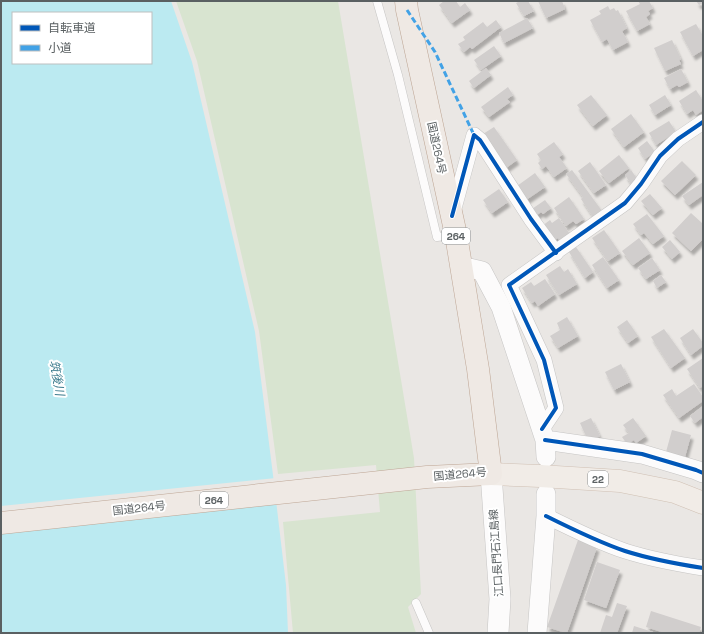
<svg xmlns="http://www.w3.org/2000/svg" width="704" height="634" font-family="'Space Grotesk','Noto Sans JP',sans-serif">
	<defs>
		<filter id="shadow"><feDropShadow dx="2.5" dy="4.5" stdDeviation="1" flood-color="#0004"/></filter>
	</defs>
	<rect width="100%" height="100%" fill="#eae7e4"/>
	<path fill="#d8e4d0" d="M 176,1 L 338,1 L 414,458 L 421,594 L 408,607 L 416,633 L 293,633 L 283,522 L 380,512 L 376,465 L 278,474 L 259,331 L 197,61 Z"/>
	<path fill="#bbeaf1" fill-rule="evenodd" d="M 1,1 L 171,1 L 192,62 L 255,332 L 273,475 L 286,585 L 288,633 L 1,633 ZM 13,13 L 151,13 L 151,63 L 13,63 Z"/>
	<path fill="#eae7e4" d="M 276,478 L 278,501 L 1,530 L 1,506 Z"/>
	<path fill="#d1cecd" filter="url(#shadow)" d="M 444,1 L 456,1 L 460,7 L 465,3 L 470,10 L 452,23 L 439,5 Z
		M 520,1 L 528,1 L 534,11 L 524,16 L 516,3 Z
		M 538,1 L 562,1 L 565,9 L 546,18 Z
		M 638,1 L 649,1 L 653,8 L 648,11 L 650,14 L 646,17 L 650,24 L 637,31 L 626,11 L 640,4 Z
		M 696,1 L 703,1 L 703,3 L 699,5 Z
		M 608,6 L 610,10 L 614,8 L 616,11 L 618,10 L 627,28 L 622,31 L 628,42 L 613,50 L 607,39 L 602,42 L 590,20 L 601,14 L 599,11 Z
		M 527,18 L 533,28 L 504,43 L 499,33 Z
		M 496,20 L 501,27 L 472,49 L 470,47 L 464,52 L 458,44 L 465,40 L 463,37 L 483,22 L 487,27 Z
		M 696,24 L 703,36 L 703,50 L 693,56 L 680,32 Z
		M 672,40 L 681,59 L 679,60 L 681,64 L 665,71 L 654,48 Z
		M 494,46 L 501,56 L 481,70 L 474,60 Z
		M 486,68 L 491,75 L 474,88 L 469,81 Z
		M 681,69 L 688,82 L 679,87 L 677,85 L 670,89 L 664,78 Z
		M 508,87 L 513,95 L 507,99 L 510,102 L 489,117 L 481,107 Z
		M 696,90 L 703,101 L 703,110 L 696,115 L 693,110 L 687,114 L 679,101 Z
		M 591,95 L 607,115 L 593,126 L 577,105 Z
		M 665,95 L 671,105 L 655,115 L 649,105 Z
		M 631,114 L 644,132 L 624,147 L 611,129 Z
		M 669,121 L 676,132 L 656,145 L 649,133 Z
		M 494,127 L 517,160 L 506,168 L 483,134 Z
		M 647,141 L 655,152 L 645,159 L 638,148 Z
		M 554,142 L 563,154 L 559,157 L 567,168 L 554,177 L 546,166 L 542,169 L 538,163 L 541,160 L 537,154 Z
		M 619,155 L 629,168 L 609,183 L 599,171 Z
		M 682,161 L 696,175 L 675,195 L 661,181 Z
		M 590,162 L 606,185 L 594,193 L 578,171 Z
		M 572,170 L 602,211 L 593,217 L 581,199 L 583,197 L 566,174 Z
		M 631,170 L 638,180 L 631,184 L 625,175 Z
		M 535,173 L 545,187 L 526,200 L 517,186 Z
		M 703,182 L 703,195 L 689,205 L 682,196 Z
		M 499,189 L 508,202 L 492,213 L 483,200 Z
		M 650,194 L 662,208 L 653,215 L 641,201 Z
		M 569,197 L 584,219 L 576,224 L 573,221 L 566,226 L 554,208 Z
		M 545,200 L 551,208 L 543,214 L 541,212 L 534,217 L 529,211 Z
		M 691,213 L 703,224 L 703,239 L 691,251 L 672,233 Z
		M 647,214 L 664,236 L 653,244 L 644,233 L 641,235 L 633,224 Z
		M 559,218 L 571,236 L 561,243 L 558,238 L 553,241 L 542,226 L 550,220 L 552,223 Z
		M 604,230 L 620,253 L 608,261 L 592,238 Z
		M 639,238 L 650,253 L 633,265 L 622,251 Z
		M 670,240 L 680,252 L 672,259 L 662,247 Z
		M 576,247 L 593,272 L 585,278 L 569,252 Z
		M 603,257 L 619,280 L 607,288 L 592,265 Z
		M 652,258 L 660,270 L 646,279 L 638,268 Z
		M 560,266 L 564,272 L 568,269 L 577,284 L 559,295 L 546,275 Z
		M 661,275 L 666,282 L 657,288 L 653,281 Z
		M 545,279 L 555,294 L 538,306 L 535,301 L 532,303 L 522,288 L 531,282 L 534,286 Z
		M 567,317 L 578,336 L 558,348 L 550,336 L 560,330 L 557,323 Z
		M 627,320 L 638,336 L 628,343 L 617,327 Z
		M 664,329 L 685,358 L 671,368 L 651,337 Z
		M 693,329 L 703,343 L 703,346 L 691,355 L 680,338 Z
		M 703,358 L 703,386 L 700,388 L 687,369 Z
		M 621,364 L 630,382 L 614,390 L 605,372 Z
		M 694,384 L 703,397 L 703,401 L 679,418 L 663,395 L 672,389 L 676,396 Z
		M 703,406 L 703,417 L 695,423 L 690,416 Z
		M 591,418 L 600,436 L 595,439 L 586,436 L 580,423 Z
		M 633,418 L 646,436 L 636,443 L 634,440 L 627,444 L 622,437 L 629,433 L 623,425 Z
		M 672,430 L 691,435 L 685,457 L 666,452 Z
		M 578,540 L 597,547 L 567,633 L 566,633 L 547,627 Z
		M 597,562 L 620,570 L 606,608 L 584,600 Z
		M 617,603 L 627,606 L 617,633 L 600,633 L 606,615 L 612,617 Z
		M 651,611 L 701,627 L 699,633 L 665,633 L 646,627 Z
		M 634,626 L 656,633 L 632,633 Z"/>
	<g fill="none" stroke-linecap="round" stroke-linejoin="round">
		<defs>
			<path id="service" d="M 377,1 L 398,75 L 437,237 L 454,235
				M 416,603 L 429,633"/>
			<path id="minor" d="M 453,212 L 474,135 L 480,140 L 531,219 L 556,253
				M 542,429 L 556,408 L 544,360 L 509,285 L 625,203 L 641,184 L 660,156 L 678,139 L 703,122
				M 546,516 C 572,529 598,542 625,551 C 650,559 677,564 703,568"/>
			<path id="tertiary" d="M 461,266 L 482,271 L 501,307 L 545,440 L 546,457
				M 545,440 L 642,454 L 696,470 L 703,473
				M 537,633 L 546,516 L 546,494"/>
			<path id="secondary" d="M 491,474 L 500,599 L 498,633"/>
			<path id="primary" d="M 491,474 L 540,476 L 620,481 L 675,492 L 703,503"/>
			<path id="trunk" d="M 1,523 L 427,477 L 491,474 L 478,369 L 456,235 L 407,10 L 406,1"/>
		</defs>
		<use href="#service" stroke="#c6c5c4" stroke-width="9"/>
		<use href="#minor" stroke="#c6c5c4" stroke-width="16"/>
		<use href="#tertiary" stroke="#c6c5c4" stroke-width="20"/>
		<use href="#secondary" stroke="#c6c5c4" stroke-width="22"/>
		<use href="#primary" stroke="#d0c0b4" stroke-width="23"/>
		<use href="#trunk" stroke="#bea695" stroke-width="23"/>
		<use href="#service" stroke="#fcfbfb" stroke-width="8"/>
		<use href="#minor" stroke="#fcfbfb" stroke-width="15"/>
		<use href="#tertiary" stroke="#fcfbfb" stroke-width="19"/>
		<use href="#secondary" stroke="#fcfbfb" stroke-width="21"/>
		<use href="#primary" stroke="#f1ece7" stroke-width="22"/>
		<use href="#trunk" stroke="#efe9e4" stroke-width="22"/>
		<path stroke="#42a2e6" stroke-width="3" stroke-dasharray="6 3" stroke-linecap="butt" d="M 407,10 L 435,52 L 474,135"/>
		<defs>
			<path id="cycleway" d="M 452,216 L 474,135 L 480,140 L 531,219 L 556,253
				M 542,429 L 556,408 L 544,360 L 509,285 L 625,203 L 641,184 L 660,156 L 678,139 L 703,122
				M 545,440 L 642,454 L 696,470 L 703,473
				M 546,516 C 572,529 598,542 625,551 C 650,559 677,564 703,568"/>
		</defs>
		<use href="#cycleway" stroke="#fff" stroke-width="6"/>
		<use href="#cycleway" stroke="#0057b8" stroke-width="4"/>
	</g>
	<g text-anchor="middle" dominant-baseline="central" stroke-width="4" stroke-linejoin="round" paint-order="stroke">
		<g fill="#fff" stroke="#8c9091" stroke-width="1">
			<rect x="442" y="228" width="28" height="16" rx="3"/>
			<rect x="588" y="471" width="20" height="16" rx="3"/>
			<rect x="200" y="492" width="28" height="16" rx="3"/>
		</g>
		<g font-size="10" font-weight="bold" fill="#5a6062">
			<text x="456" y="236">264</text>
			<text x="598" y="479">22</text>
			<text x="214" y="500">264</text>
		</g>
		<g font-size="11" fill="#5a6062" stroke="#fff">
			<text transform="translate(437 148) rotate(78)">国道264号</text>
			<text transform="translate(460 474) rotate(-5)">国道264号</text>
			<text transform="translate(139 508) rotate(-6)">国道264号</text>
			<text transform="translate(496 553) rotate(-94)">江口長門石江島線</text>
		</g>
		<g font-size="12" font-style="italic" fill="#3d7c8e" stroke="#fff">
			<text transform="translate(57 378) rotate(80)">筑後川</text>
		</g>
	</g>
	<rect width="704" height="634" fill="none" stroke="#5a6062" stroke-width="4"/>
	<rect x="12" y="12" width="140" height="52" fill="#ffffff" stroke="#bdbfc0"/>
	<rect x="20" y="25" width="20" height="6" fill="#0057b8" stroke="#bdbfc0"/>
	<text x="48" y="32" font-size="12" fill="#5a6062">自転車道</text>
	<rect x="20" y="45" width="20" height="6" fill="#42a2e6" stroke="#bdbfc0"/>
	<text x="48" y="52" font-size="12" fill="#5a6062">小道</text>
</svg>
